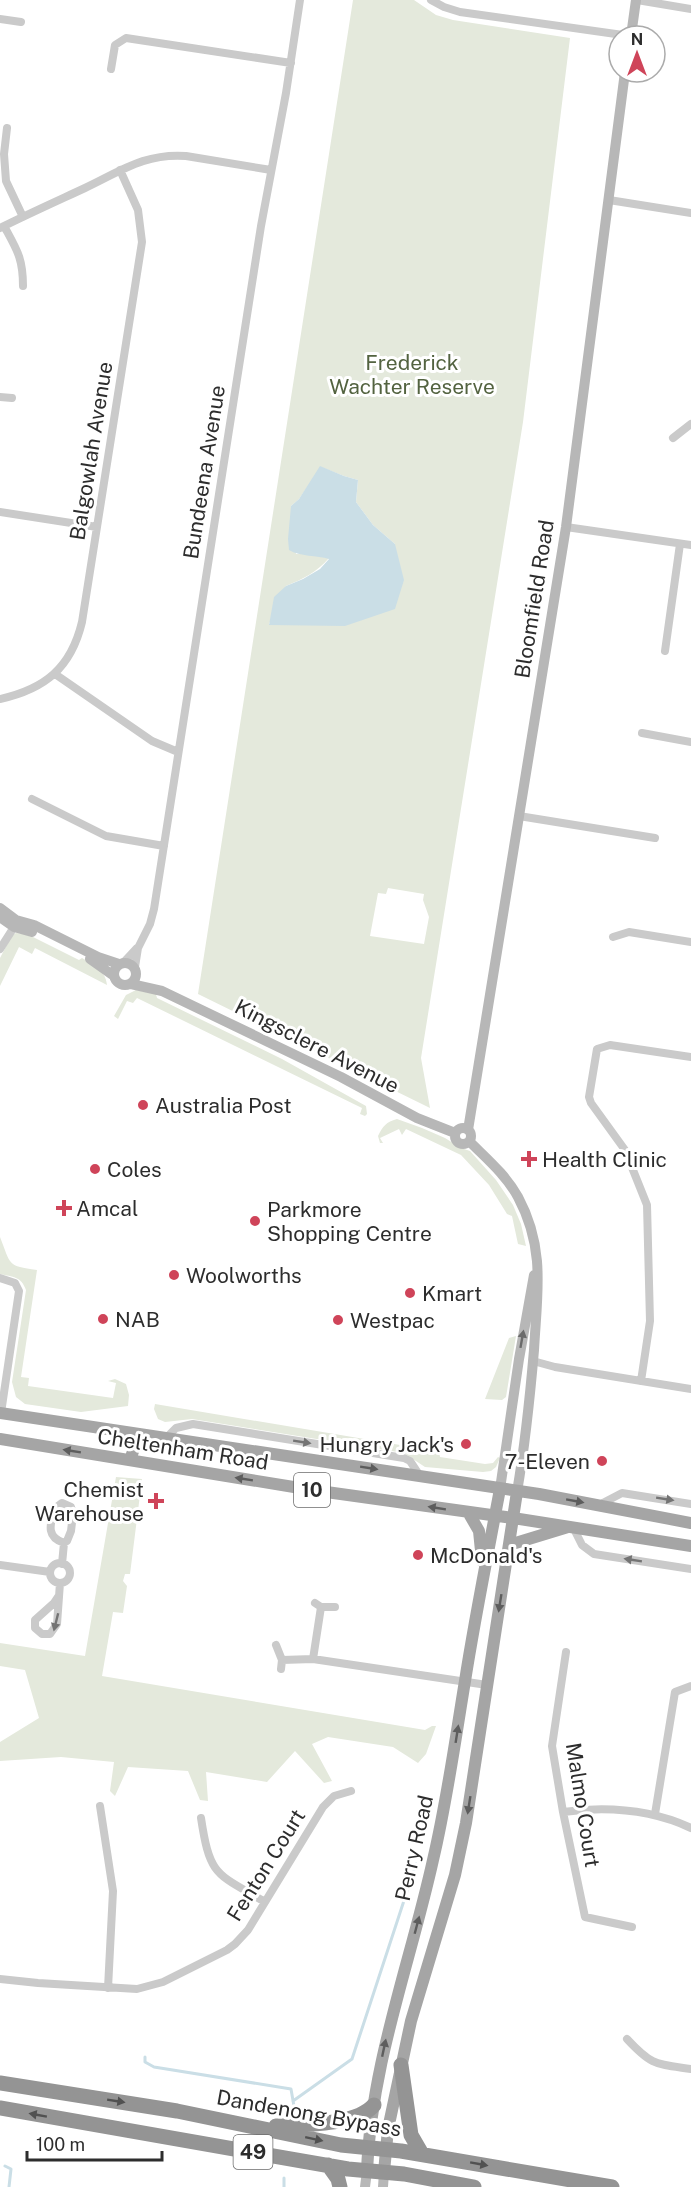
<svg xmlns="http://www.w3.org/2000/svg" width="691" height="2187" font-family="'Public Sans',sans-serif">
	<rect width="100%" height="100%" fill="#fff"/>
	<path fill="#e4e9dc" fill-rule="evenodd" d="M 353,0 L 414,0 L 436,15 L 453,20 L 570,38 L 523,422 L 421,1058 L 430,1108 L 198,994 ZM 321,467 L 344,476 L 358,480 L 356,502 L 373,525 L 395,544 L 289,624 L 269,624 L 286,586 C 303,579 317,572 329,558 L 309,554 L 296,554 L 291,506 L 299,499 ZM 388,888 L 424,894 L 423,900 L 429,917 L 424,944 L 370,936 L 378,893 L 386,894 Z
		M 16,933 L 27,934 L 79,960 L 82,958 C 94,965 106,971 107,985 L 35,948 L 32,954 L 19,947 L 0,986 L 0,958 L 12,935 Z
		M 136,990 L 156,994 L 157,998 L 282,1059 L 366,1106 L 367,1114 L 365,1116 L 360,1114 L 362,1108 L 137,998 L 133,1003 L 127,1001 L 118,1019 L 114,1016 L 126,995 Z
		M 397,1119 L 422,1128 L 445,1138 L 461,1148 L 470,1151 L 496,1180 L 513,1205 L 521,1224 L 526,1246 L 518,1244 L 512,1216 L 507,1214 L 489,1185 L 461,1155 L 406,1129 L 402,1135 L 399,1129 L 380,1138 L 383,1143 L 380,1143 L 378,1136 C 383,1126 386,1122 397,1119 Z
		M 0,1237 C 11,1265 7,1266 37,1270 L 21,1377 L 29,1378 L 28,1386 L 113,1398 L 116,1383 L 108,1381 L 115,1379 L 126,1384 L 129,1395 L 128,1406 L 81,1412 L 25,1404 L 16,1397 L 12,1382 L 26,1290 C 21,1276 13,1277 0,1274 Z
		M 516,1336 L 506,1397 L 502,1400 L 485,1399 L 509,1338 Z
		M 155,1404 L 430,1450 L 431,1444 L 439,1452 L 440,1457 L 485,1464 L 493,1463 L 498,1457 L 500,1458 L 496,1467 L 491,1471 L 483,1472 L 425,1467 L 404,1453 L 192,1419 L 165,1422 L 158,1419 L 154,1409 Z
		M 116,1477 L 142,1479 L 130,1574 L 125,1574 L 123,1581 L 127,1586 L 123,1613 L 113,1612 L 102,1676 L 425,1730 L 432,1726 L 436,1726 L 426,1754 L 418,1763 L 393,1747 L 328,1737 L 312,1744 L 332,1781 L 324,1783 L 295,1751 L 267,1782 L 206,1772 L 208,1801 L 200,1800 L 188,1771 L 128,1767 L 115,1796 L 110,1791 L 114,1762 L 61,1757 L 0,1761 L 0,1742 L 39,1718 L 25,1670 L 0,1666 L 0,1643 L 85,1656 Z"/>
	<path fill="#cadee6" d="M 320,466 L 344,476 L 358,480 L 356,502 L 373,525 L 395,544 L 404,580 L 395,609 L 345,626 L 269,625 L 274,597 L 286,586 L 303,579 L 320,569 L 329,559 C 317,555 300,557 289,550 L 288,539 L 291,506 L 299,499 Z"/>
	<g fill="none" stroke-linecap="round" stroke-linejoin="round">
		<path stroke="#cadee6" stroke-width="3" d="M 145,2057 L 145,2062 L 154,2067 L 291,2089 L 295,2112
			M 293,2101 L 352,2059 L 416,1864
			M 5,2166 L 11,2169 L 9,2187
			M 284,2178 L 284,2187"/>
		<path stroke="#cacaca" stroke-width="8" d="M 431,0 L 444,7 L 460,12 L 630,36
			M 637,0 L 691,9
			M 0,19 L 21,22
			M 111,69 L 115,45 L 126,38 L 291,63
			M 7,128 L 4,154 L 6,181 L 23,217
			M 609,200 L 691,213
			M 4,226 C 17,250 23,258 23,286
			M 0,228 C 28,214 57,201 85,188 C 121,171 145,153 186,156 L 271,170
			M 0,397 L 12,398
			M 673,438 L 691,424
			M 0,512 L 97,527
			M 566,527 L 691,545
			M 665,651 L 680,544
			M 55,674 L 152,741 L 178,752
			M 0,699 C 45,689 71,668 82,622 L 142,242 L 138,210 L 120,170
			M 642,733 L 691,742
			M 32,799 L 106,836 L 164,846
			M 519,816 L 655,838
			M 613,937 L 629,932 L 691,942
			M 0,949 L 14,927
			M 124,962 L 137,948
			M 135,967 L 138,948 L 150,924 L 154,909 L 261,226 L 286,93 L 300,0
			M 0,1278 L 15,1283 L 19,1291 L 1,1413
			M 533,1361 L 555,1367 L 691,1389
			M 641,1381 L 650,1321 L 647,1205 L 625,1150 L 591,1103 L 589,1097 L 597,1049 L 610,1045 L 691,1057
			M 166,1438 L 176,1428 L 193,1424 L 404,1458 L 410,1461 L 420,1476
			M 599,1505 L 622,1493 L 691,1504
			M 573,1527 L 582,1545 L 594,1554 L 691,1569
			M50 1573a10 10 0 1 1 20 0a10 10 0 1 1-20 0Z
			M 62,1564 L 64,1543 L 67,1541 L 71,1531 L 73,1514 L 71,1507 L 62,1503 L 54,1509 C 50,1525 46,1537 64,1543
			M 0,1565 L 50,1572
			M 58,1597 L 54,1603 L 35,1620 L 35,1628 L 42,1634 L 50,1634 L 57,1624 L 60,1583
			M 315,1603 L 321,1607 L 335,1607
			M 276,1645 L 282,1660 L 281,1669
			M 566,1652 L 552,1746 L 563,1812 L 585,1917 L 632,1927
			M 313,1659 L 321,1607
			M 282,1660 L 313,1659 L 487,1685
			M 100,1806 L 113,1891 L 108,1988
			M 563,1812 C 608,1806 650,1809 691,1828
			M 655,1814 L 675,1692 L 691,1686
			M 201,1818 C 210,1877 216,1873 265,1902
			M 0,1979 L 38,1983 L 137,1989 L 163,1982 L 227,1950 L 235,1944 L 248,1930 L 323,1807 L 334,1796 L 351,1791
			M 627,2039 C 652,2066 656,2064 691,2069"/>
		<path stroke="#b7b7b7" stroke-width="10" d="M 631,36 L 636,0
			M 0,908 L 16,920 L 34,925 L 98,957 L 119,964
			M 0,917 L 14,927 L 32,932
			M 90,959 L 114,976
			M114 974a11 11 0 1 1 22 0a11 11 0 1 1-22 0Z
			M 131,984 L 162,991 L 341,1077 L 417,1118 L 455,1133
			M455 1136a8 8 0 1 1 16 0a8 8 0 1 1-16 0Z
			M 468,1130 L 566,527 L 625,72
			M 470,1142 C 487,1159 506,1175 518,1197 C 546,1249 537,1294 534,1350 C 530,1397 525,1445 517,1492
			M 500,1489 L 519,1359 L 534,1275
			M 365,2187 L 367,2171
			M 383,2187 L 384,2172"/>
		<path stroke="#a5a5a5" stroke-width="12" d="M 0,1413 L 539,1494 L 691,1523
			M 0,1439 L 312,1490 L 513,1518 L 691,1546
			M 130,1460 L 139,1434
			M 468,1512 L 479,1531 L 482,1561
			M 509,1545 L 568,1527
			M 367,2171 C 371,2064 410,1964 433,1860 C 447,1801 455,1741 465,1681 C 475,1617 488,1553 500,1489
			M 384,2172 L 388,2129 L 411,2021 L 455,1875 L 466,1823 L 517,1492"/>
		<path stroke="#949494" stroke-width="15" d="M 401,2065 L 411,2135 L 422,2154
			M 0,2083 L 177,2111 L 341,2145 L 401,2151 L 612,2187
			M 0,2108 L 348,2169 L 404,2174 L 474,2187
			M 276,2126 C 304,2124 356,2126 374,2105
			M 328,2165 L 338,2179 L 340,2187"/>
	</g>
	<defs><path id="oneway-solid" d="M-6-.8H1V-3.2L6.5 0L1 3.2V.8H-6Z" transform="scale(1.5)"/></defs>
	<use fill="#6b6b6b" href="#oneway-solid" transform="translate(522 1339) rotate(-80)"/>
	<g fill="#747474">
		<use href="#oneway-solid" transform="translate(302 1442) rotate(9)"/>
		<use href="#oneway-solid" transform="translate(665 1499) rotate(9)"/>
		<use href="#oneway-solid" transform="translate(633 1560) rotate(-171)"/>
		<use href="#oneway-solid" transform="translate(56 1622) rotate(104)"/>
	</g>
	<g fill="#5d5d5d">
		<use href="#oneway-solid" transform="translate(72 1451) rotate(-171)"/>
		<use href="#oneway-solid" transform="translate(369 1468) rotate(9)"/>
		<use href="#oneway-solid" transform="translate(244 1479) rotate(-171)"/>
		<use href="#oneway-solid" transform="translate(575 1501) rotate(10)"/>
		<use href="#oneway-solid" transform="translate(437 1508) rotate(-171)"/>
		<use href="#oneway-solid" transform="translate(500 1603) rotate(99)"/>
		<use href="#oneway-solid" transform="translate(457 1734) rotate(-81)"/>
		<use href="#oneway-solid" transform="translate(469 1805) rotate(99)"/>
		<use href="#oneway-solid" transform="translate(417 1925) rotate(-75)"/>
		<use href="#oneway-solid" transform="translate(384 2048) rotate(-78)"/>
	</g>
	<g fill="#515151">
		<use href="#oneway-solid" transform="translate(116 2101) rotate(9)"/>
		<use href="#oneway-solid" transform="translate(38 2115) rotate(-170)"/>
		<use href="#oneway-solid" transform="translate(314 2139) rotate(12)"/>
		<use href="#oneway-solid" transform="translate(479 2164) rotate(10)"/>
	</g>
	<g fill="#cf4459" stroke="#fff" stroke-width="2">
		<circle cx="143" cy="1105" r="6"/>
		<path d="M526 1150h6v6h6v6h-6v6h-6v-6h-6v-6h6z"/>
		<circle cx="95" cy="1169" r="6"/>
		<path d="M61 1199h6v6h6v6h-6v6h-6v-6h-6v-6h6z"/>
		<circle cx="255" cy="1221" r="6"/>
		<circle cx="174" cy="1275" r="6"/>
		<circle cx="410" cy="1293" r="6"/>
		<circle cx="103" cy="1319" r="6"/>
		<circle cx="338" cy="1320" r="6"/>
		<circle cx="466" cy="1444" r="6"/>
		<circle cx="602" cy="1461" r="6"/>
		<path d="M153 1492h6v6h6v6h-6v6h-6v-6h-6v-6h6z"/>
		<circle cx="418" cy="1555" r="6"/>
	</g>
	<g text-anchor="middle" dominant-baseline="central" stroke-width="6" stroke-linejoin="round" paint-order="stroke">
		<g fill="#fff" stroke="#6c6c6c" stroke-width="1.5">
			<rect x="294" y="1473" width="36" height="34" rx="4.5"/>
			<rect x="233.5" y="2135" width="39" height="34" rx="4.5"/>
		</g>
		<g font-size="20" font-weight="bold" fill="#2d2d2d">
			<text x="312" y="1490">10</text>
			<text x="253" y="2152">49</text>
		</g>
		<g font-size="21" fill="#536340" stroke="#fff">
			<text x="412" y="362">Frederick<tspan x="412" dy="24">Wachter Reserve</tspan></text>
		</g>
		<g font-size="21" fill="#2d2d2d" stroke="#fff">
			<text transform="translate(91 451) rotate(-81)">Balgowlah Avenue</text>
			<text transform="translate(204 472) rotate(-81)">Bundeena Avenue</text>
			<text transform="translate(534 599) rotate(-81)">Bloomfield Road</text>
			<text transform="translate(317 1046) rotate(27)">Kingsclere Avenue</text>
			<text transform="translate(183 1449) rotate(9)">Cheltenham Road</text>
			<text transform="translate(583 1805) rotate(81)">Malmo Court</text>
			<text transform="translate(414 1848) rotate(-77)">Perry Road</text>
			<text transform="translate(266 1865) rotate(-58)">Fenton Court</text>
			<text transform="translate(309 2113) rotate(10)">Dandenong Bypass</text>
		</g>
		<g font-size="21" fill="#2d2d2d" stroke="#fff" text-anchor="start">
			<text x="155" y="1105">Australia Post</text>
			<text x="542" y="1159">Health Clinic</text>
			<text x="107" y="1169">Coles</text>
			<text x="76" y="1208">Amcal</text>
			<text x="267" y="1209">Parkmore<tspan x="267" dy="24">Shopping Centre</tspan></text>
			<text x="186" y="1275">Woolworths</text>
			<text x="422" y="1293">Kmart</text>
			<text x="115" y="1319">NAB</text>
			<text x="350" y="1320">Westpac</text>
			<text x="454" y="1444" text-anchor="end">Hungry Jack's</text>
			<text x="590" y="1461" text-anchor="end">7-Eleven</text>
			<text x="144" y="1489" text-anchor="end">Chemist<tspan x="144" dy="24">Warehouse</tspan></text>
			<text x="430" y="1555">McDonald's</text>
		</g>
	</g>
	<g transform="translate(637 54)"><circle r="28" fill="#ffffff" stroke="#ababab" stroke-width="1.5"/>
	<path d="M0-4.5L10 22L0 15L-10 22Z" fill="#cf4459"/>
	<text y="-9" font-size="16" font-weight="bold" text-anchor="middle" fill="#2d2d2d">N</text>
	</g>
	<path d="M27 2151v9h135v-9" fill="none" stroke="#2d2d2d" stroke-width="3"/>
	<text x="36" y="2151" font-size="18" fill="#2d2d2d" stroke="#ffffff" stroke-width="4.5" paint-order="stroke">100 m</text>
</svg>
